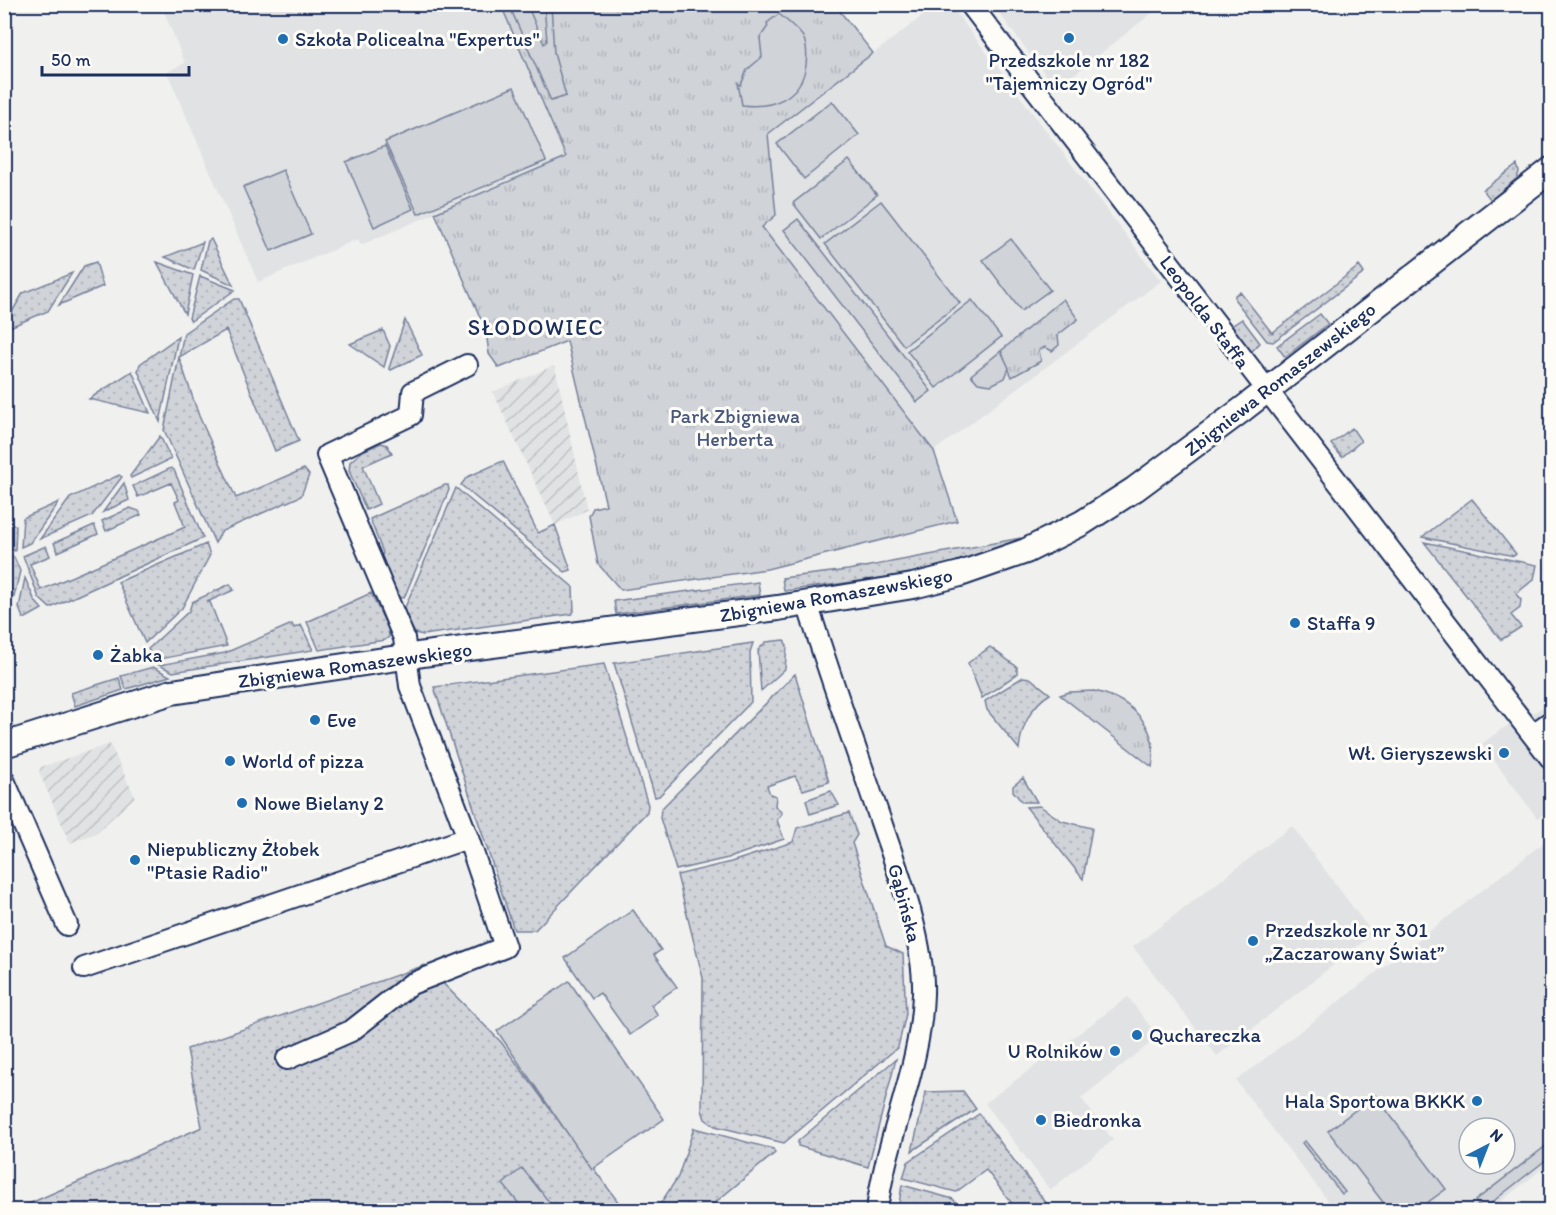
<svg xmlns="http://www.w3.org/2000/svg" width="1556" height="1215" font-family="Itim,sans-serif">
	<defs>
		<pattern id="industrial-furrows" width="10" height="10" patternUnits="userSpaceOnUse" patternTransform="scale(1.5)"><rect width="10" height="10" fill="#e0e2e3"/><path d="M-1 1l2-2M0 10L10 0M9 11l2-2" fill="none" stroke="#c0c2c5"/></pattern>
		<pattern id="grass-dots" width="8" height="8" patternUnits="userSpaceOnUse" patternTransform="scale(1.5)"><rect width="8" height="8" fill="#d0d3d8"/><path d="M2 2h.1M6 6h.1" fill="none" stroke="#b2b5bc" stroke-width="1.8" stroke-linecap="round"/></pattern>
		<pattern id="park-tufts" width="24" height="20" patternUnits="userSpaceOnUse" patternTransform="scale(1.5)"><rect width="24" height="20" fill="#d0d3d8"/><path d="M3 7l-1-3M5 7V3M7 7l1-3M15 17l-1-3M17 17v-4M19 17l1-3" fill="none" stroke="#b2b5bc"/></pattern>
	</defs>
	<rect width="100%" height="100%" fill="#f0f0ee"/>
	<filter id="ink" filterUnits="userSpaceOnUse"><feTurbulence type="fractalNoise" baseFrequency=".0167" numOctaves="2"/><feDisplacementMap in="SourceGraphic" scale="12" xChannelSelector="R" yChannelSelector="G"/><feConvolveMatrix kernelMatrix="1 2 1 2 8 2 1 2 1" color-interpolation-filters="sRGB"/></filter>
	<g filter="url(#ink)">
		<path fill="#e0e2e3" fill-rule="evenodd" d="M 168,4 L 501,5 L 567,157 L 361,245 L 358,239 L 258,282 L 167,72 L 185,63 L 162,7 Z
			M 937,5 L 950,5 L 1161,281 L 934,451 L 761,227 L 776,215 L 768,134 Z
			M 993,5 L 1162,5 L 1056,89 Z
			M 1551,703 L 1551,810 L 1537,818 L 1482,744 L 1502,729 Z
			M 1292,826 L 1373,934 L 1217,1056 L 1133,947 Z
			M 1551,837 L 1551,1162 L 1490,1210 L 1335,1210 L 1236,1081 ZM 1469,1128 L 1505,1128 L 1505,1164 L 1469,1164 Z
			M 1128,997 L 1158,1037 L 1081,1098 L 1113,1140 L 1050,1190 L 985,1103 Z"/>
		<path fill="url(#industrial-furrows)" d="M 553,366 L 555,367 L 587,510 L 555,525 L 493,392 Z
			M 110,744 L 135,797 L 96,833 L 70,843 L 39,772 L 41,767 Z"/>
		<path fill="url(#grass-dots)" stroke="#76819b" stroke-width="1.5" d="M 1517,165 L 1519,172 L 1517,178 L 1491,200 L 1483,190 Z
			M 211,239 L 233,285 L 201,270 L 208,241 Z
			M 203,242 L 194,270 L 165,257 Z
			M 96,262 L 103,286 L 59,305 L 84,266 Z
			M 157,262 L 193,275 L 185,314 Z
			M 1359,266 L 1364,273 L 1273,342 L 1267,341 L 1235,300 L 1235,295 L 1240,292 L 1272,333 Z
			M 72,273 L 48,311 L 5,329 L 5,324 L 23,293 Z
			M 200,276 L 235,290 L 191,321 L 189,318 Z
			M 234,299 L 239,299 L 299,441 L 275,451 L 226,330 L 179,357 L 199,416 L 236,498 L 304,469 L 309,475 L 301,496 L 222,531 L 215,543 L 164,430 L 184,333 Z
			M 1320,314 L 1328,324 L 1285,357 L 1277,346 Z
			M 1242,319 L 1260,343 L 1250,353 L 1230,327 Z
			M 405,320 L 422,355 L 391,370 L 389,368 Z
			M 383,330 L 390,346 L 384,367 L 350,344 Z
			M 178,337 L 160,422 L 138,371 L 140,364 Z
			M 132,371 L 150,413 L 89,399 Z
			M 1352,428 L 1361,441 L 1342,457 L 1331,444 Z
			M 160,436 L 171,459 L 131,478 L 130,476 Z
			M 381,443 L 387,445 L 392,453 L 363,466 L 379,504 L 366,510 L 349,471 L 350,462 L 363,451 Z
			M 503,461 L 538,533 L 555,525 L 571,570 L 565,572 L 461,485 L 467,477 Z
			M 171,468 L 174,470 L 203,538 L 50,608 L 39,598 L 23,556 L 46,546 L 50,556 L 30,564 L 41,590 L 185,527 L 175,502 L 179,500 L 171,483 L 138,497 L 133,486 Z
			M 119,475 L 122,477 L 92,516 L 40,539 L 70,498 Z
			M 124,483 L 129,500 L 103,512 Z
			M 445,485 L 448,485 L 449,490 L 404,598 L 397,597 L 380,558 L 383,553 L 370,519 Z
			M 456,488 L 573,587 L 574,611 L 572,614 L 423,635 L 415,633 L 403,612 Z
			M 1472,499 L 1516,554 L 1514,556 L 1422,537 Z
			M 59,502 L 30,543 L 21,547 L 23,518 Z
			M 130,508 L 139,511 L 141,515 L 106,531 L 102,521 Z
			M 11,523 L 16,526 L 15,551 L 5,547 L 5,526 Z
			M 94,525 L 98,534 L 58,552 L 54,543 Z
			M 1021,538 C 949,575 863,580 784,591 L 782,578 L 848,570 Z
			M 1424,542 L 1537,565 L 1534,579 L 1516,594 L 1521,600 L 1520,608 L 1511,615 L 1521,627 L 1501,640 Z
			M 206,544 L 210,555 L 182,608 L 145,643 L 118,582 Z
			M 5,554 L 14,557 L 20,571 L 14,597 L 5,576 Z
			M 25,578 L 35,601 L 42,609 L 26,618 L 23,618 L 19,608 Z
			M 758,582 L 760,595 L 616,614 L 614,601 Z
			M 230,584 L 234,590 L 207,602 L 210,602 L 227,646 L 155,660 L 148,649 L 189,611 L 192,602 Z
			M 371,593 L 388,629 L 389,637 L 385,640 L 319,650 L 307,622 Z
			M 292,624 L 294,628 L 301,625 L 313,650 L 173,672 L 159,665 L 225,653 Z
			M 784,640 L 787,646 L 785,669 L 761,691 L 758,650 L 766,642 Z
			M 753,643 L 750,652 L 751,702 L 659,796 L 655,797 L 614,663 Z
			M 990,647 L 1017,667 L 1017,674 L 982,698 L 968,663 Z
			M 604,664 L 648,805 L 647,812 L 535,930 L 514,930 L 434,687 Z
			M 153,667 L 170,676 L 126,689 L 121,676 Z
			M 795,674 L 829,782 L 803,790 L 795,776 L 767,786 L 770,794 L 776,796 L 775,806 L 782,813 L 777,820 L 784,839 L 728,858 L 676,870 L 660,818 L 661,809 Z
			M 1023,677 L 1030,678 L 1050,694 C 1031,705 1021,728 1019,749 L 987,710 L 985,701 Z
			M 119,678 L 123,690 L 75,706 L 71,693 Z
			M 1023,778 L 1037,802 L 1022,802 L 1013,791 L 1013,786 Z
			M 831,791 L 839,805 L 810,814 L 806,800 Z
			M 1040,806 L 1062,821 L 1092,828 L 1083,879 L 1026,807 Z
			M 849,813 L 857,835 L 852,843 L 886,946 L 903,954 L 906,1014 L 898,1047 L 784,1143 L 715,1126 L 705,1119 L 702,1110 L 703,978 L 677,875 L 731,862 L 793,842 L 797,828 Z
			M 425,965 L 501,1042 L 624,1210 L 15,1210 L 202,1127 L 187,1049 Z
			M 896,1059 L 868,1167 L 798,1146 L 798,1141 Z
			M 963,1091 L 976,1109 L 912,1151 L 926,1092 Z
			M 979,1114 L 1050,1208 L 1046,1210 L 1017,1210 L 986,1170 L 956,1192 L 903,1178 L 908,1162 Z
			M 694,1128 L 773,1149 L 775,1153 L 706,1210 L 656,1210 L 678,1177 Z
			M 902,1185 L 953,1199 L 962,1210 L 898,1210 Z"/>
		<path fill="url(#park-tufts)" stroke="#76819b" stroke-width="1.5" d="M 501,5 L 835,5 L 873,53 L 768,134 L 776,215 L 762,227 L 934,451 L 957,521 L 767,569 L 621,590 L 598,564 L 589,516 L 593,508 L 606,505 L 567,341 L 499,368 L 489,354 L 486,331 L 435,213 L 566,157 Z
			M 1063,299 L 1078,319 L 1058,335 L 1059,345 L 1052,351 L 1045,347 L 1039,350 L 1041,361 L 1012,377 L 1001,351 Z
			M 1094,691 C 1131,699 1160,726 1152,767 L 1060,695 L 1069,692 Z"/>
		<path fill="#d0d3d8" stroke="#76819b" stroke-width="1.5" d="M 509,5 L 527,5 L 544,44 L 547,41 L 544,5 L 551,5 L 554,53 L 566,96 L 551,101 Z
			M 779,14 C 787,21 797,28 803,37 C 807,45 807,57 806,65 C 801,98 772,109 742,105 L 738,83 L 741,85 L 747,70 L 762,57 L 760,38 L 768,26 L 767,23 Z
			M 514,87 L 546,161 L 418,214 L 385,142 Z
			M 832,101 L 859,135 L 804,179 L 777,144 Z
			M 385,146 L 413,209 L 374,227 L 346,162 Z
			M 849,160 L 877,195 L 821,239 L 793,203 Z
			M 283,170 L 311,234 L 271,251 L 243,187 Z
			M 881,201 L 960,303 L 904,346 L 825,244 Z
			M 798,219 L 931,391 L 917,402 L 784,230 Z
			M 1011,239 L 1050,290 L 1021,311 L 983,260 Z
			M 972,300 L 1001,337 L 936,388 L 907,351 Z
			M 1001,351 L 1009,368 L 1005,378 L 991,385 L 978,383 L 971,375 Z
			M 633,910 L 661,950 L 654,955 L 677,987 L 651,1005 L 658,1015 L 630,1035 L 600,993 L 592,998 L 565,958 Z
			M 569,981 L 664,1119 L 592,1169 L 497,1031 Z
			M 1375,1095 L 1446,1189 L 1417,1210 L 1389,1210 L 1328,1131 Z
			M 1305,1141 L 1345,1192 L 1342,1194 L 1302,1143 Z
			M 1551,1142 L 1551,1156 L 1482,1210 L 1475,1201 Z
			M 522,1168 L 550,1203 L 541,1210 L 524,1210 L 503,1184 Z"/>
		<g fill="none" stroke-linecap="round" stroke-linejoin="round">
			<defs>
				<path id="minor" d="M 970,4 L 1552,760
					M 807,603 C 830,677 856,749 881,822 C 898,872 925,942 923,994 C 921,1068 886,1137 877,1210
					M 1533,734 L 1552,721
					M 4,780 L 67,925
					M 84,968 L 468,838 L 410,686 L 404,638 L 327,455 L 411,415 L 413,392 L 467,365
					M 287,1059 L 351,1031 L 411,984 L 505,947 L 468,838"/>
				<path id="tertiary" d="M 4,745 L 172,692 L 424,654 L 778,608 L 913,586 L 960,574 L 1026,551 L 1082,523 L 1135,489 L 1243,409 L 1552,169"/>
			</defs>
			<use href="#minor" stroke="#1b2f5e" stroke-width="24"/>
			<use href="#tertiary" stroke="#1b2f5e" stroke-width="28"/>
			<use href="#minor" stroke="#fdfcf7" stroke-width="20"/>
			<use href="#tertiary" stroke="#fdfcf7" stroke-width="24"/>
		</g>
	</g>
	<g fill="#1f6fb2" stroke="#fdfcf7" stroke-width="2">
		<circle cx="1069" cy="38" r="6"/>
		<circle cx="283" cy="39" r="6"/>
		<circle cx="1295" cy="623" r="6"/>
		<circle cx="98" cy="655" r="6"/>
		<circle cx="315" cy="720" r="6"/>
		<circle cx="1504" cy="753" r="6"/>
		<circle cx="230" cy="761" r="6"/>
		<circle cx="242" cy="803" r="6"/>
		<circle cx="135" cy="860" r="6"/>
		<circle cx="1253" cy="941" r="6"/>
		<circle cx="1137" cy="1035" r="6"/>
		<circle cx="1115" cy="1051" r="6"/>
		<circle cx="1477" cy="1101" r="6"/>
		<circle cx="1041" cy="1120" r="6"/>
	</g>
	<g text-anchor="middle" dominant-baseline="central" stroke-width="6" stroke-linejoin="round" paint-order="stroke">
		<g font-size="20" fill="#1b2f5e" stroke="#fdfcf7" text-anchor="start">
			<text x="295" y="39">Szkoła Policealna "Expertus"</text>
			<text x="1069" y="60" text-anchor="middle">Przedszkole nr 182<tspan x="1069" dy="23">"Tajemniczy Ogród"</tspan></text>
			<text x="1307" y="623">Staffa 9</text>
			<text x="110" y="655">Żabka</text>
			<text x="327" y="720">Eve</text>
			<text x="1492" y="753" text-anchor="end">Wł. Gieryszewski</text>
			<text x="242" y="761">World of pizza</text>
			<text x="254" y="803">Nowe Bielany 2</text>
			<text x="147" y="849">Niepubliczny Żłobek<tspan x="147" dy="23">"Ptasie Radio"</tspan></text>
			<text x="1265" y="930">Przedszkole nr 301<tspan x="1265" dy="23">„Zaczarowany Świat”</tspan></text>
			<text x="1149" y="1035">Quchareczka</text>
			<text x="1103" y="1051" text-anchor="end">U Rolników</text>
			<text x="1465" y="1101" text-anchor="end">Hala Sportowa BKKK</text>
			<text x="1053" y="1120">Biedronka</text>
		</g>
		<g font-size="20" fill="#1b2f5e" stroke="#fdfcf7">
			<text transform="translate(1205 312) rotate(53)">Leopolda Staffa</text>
			<text transform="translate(1280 379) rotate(-38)">Zbigniewa Romaszewskiego</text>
			<text transform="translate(836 595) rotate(-10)">Zbigniewa Romaszewskiego</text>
			<text transform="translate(355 665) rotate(-8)">Zbigniewa Romaszewskiego</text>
			<text transform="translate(905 903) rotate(75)">Gąbińska</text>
		</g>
		<g font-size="20" fill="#48587c" stroke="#fdfcf7">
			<text x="735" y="416">Park Zbigniewa<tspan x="735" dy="23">Herberta</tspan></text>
		</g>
		<g font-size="22" letter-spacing="1.5" fill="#1b2f5e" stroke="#fdfcf7">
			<text x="536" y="327">SŁODOWIEC</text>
		</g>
	</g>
	<rect width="1556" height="1215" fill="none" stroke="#fdfcf7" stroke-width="24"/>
	<rect x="12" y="12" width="1532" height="1191" fill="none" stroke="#1b2f5e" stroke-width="2" filter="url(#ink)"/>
	<g transform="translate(1487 1146) rotate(42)"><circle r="28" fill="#fdfcf7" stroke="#a3aaba" stroke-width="1.5"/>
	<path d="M0-4.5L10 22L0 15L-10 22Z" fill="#1f6fb2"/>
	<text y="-9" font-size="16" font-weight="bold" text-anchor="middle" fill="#1b2f5e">N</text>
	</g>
	<path d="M42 66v9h147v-9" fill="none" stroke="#1b2f5e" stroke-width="3"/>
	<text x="51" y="66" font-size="18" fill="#1b2f5e" stroke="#fdfcf7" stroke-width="4.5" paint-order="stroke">50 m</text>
</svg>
